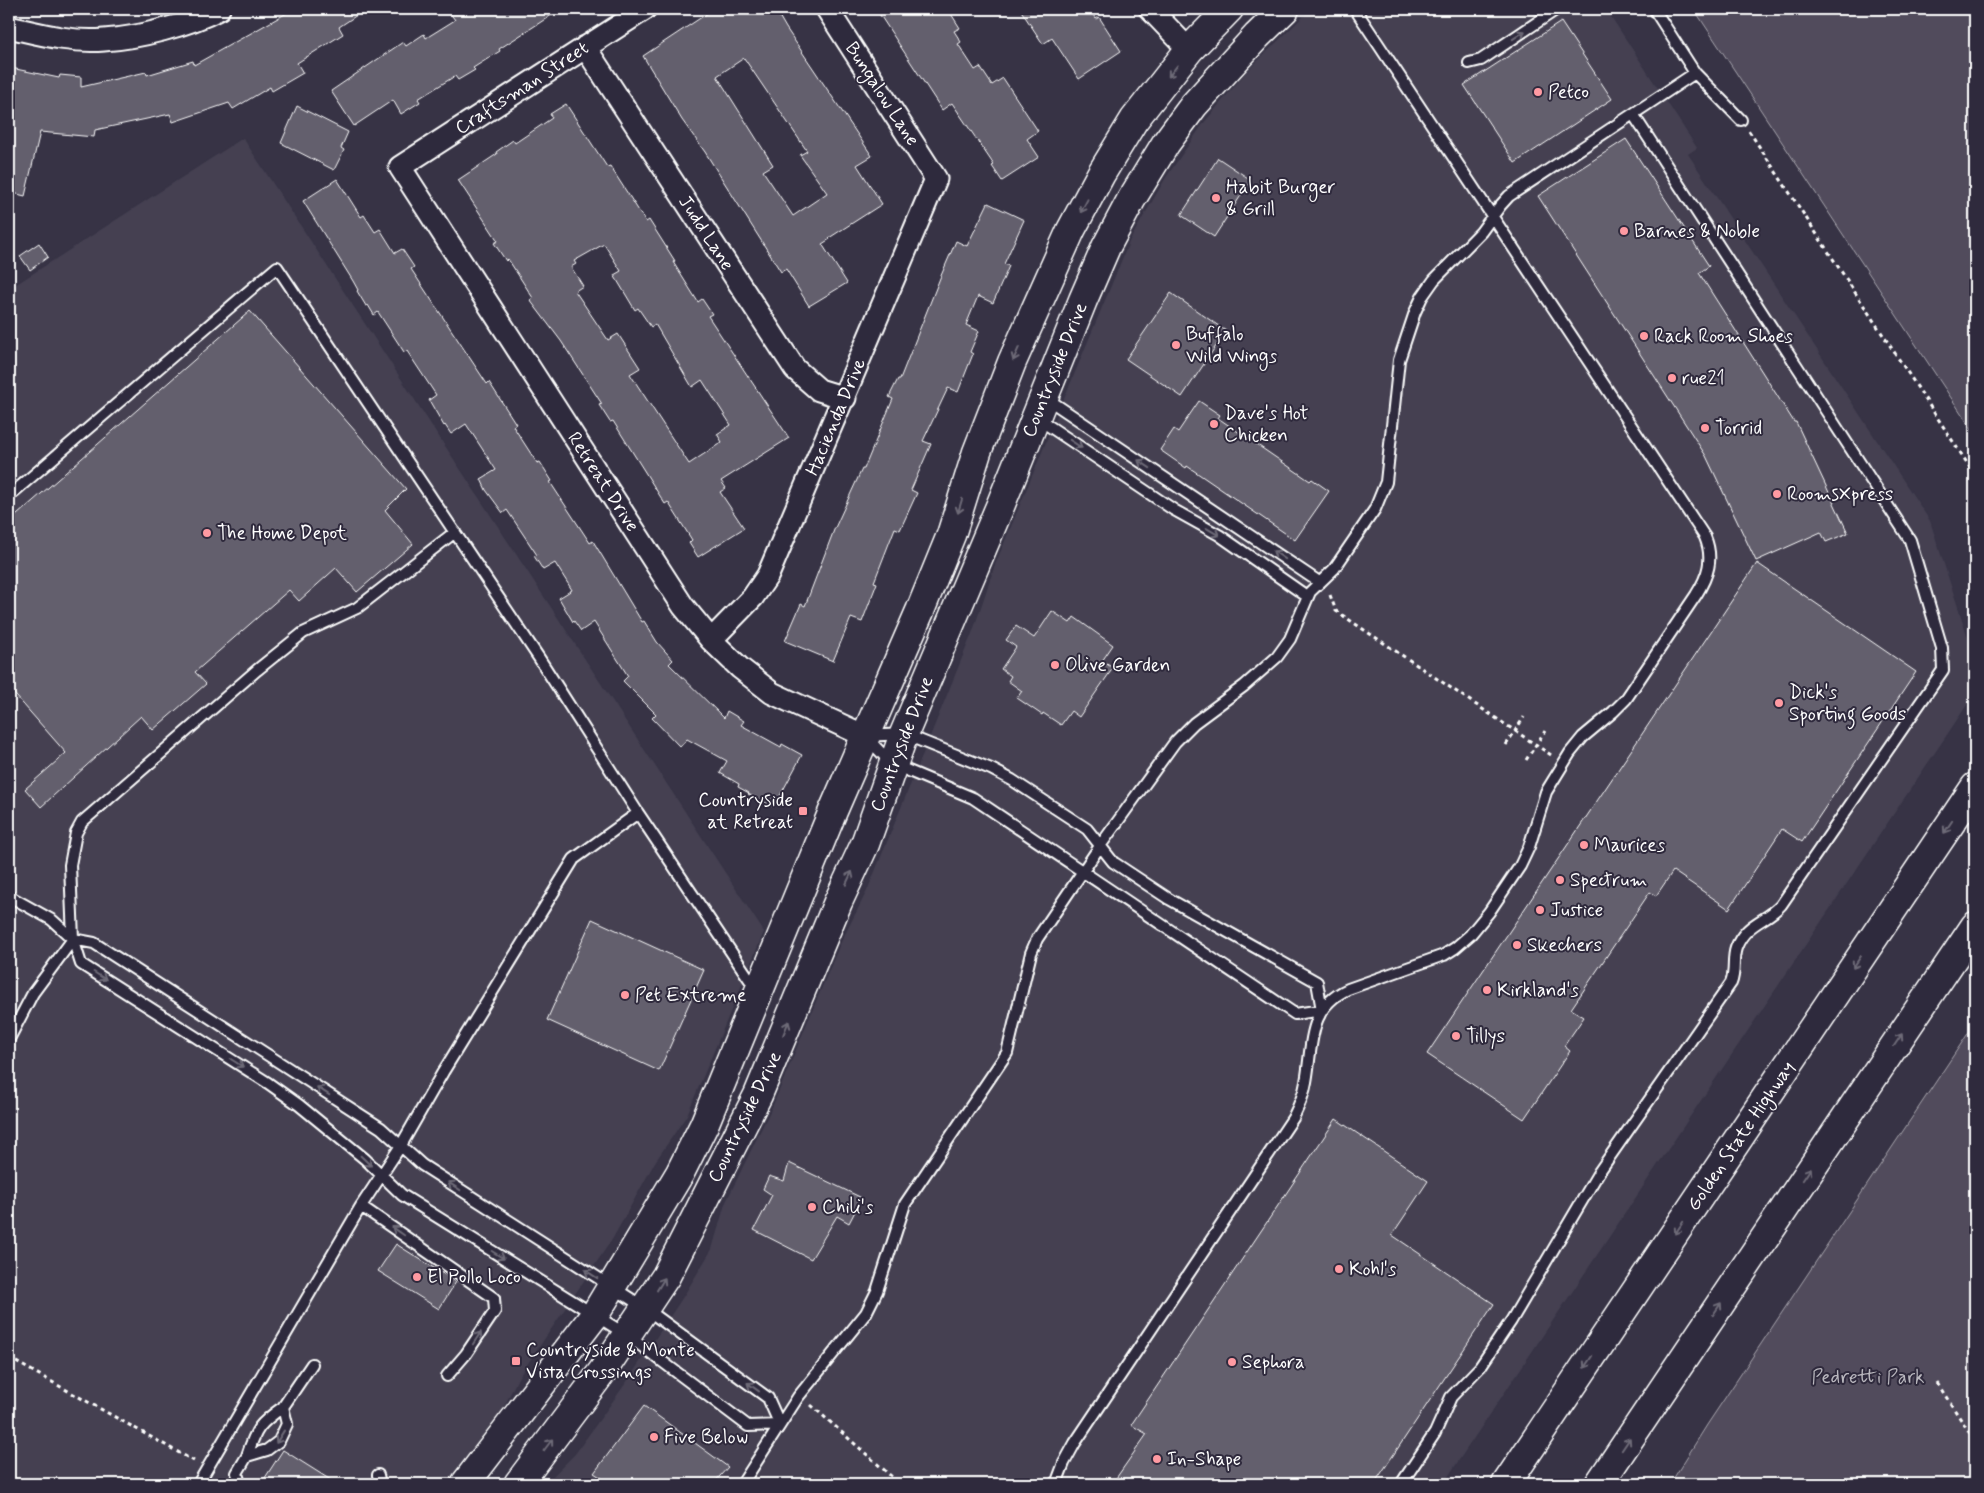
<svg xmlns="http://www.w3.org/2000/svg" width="1984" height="1493" font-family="Mynerve,sans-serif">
	<rect width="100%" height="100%" fill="#373345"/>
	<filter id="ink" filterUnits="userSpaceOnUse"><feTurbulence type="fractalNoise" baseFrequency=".02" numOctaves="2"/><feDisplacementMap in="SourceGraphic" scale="10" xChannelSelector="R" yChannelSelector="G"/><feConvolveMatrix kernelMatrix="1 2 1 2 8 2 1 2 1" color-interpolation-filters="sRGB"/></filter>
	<g filter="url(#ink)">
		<path fill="#444051" d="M 1311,9 L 1606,9 L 1697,148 L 1688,154 L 1930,521 L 1968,638 L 1975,650 L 1975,693 L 1443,1484 L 545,1484 L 575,1454 L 628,1380 L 683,1297 L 712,1249 L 725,1204 L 773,1105 L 840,944 L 867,891 L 973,631 L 995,565 L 1130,240 L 1165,179 L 1203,124 L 1246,72 Z
			M 243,138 L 764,932 L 687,1115 L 655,1162 L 613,1238 L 518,1378 L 499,1417 L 446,1484 L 9,1484 L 9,289 Z"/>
		<path fill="#514c5c" stroke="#a8a6ae" d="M 1694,9 L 1975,9 L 1975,434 Z
			M 1975,1023 L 1975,1484 L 1670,1484 L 1707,1425 Z"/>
		<path fill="#635f6d" stroke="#fff" fill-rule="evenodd" d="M 294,9 L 366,9 L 339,27 L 343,34 L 297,63 L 303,73 L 272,91 L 270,87 L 233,109 L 229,103 L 173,122 L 170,114 L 95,130 L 94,137 L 40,132 L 25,196 L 9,192 L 9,80 L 11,68 L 59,78 L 60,75 L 81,77 L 81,87 L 146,72 L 147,75 L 193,61 L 194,65 Z
			M 447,9 L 561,9 L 499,49 L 500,51 L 473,68 L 475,70 L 458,80 L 455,76 L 418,99 L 420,102 L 401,114 L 393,100 L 354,126 L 331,91 L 403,42 L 406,46 L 424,34 L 426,38 L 455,20 Z
			M 714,9 L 775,9 L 786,28 L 872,156 L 857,165 L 882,204 L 829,238 L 830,239 L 822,244 L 847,283 L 809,306 L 786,269 L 781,272 L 705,152 L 682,120 L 643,56 ZM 744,58 L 807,151 L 800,155 L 827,193 L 793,216 L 763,171 L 773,165 L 717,76 Z
			M 876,9 L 948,9 L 960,28 L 954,31 L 961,42 L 958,44 L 975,70 L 980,67 L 992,85 L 1003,78 L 1038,131 L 1027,139 L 1039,157 L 1002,181 L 992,166 L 994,165 L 952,103 L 942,110 Z
			M 1020,9 L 1089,9 L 1096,19 L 1099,17 L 1121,51 L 1079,79 L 1052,38 L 1043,44 Z
			M 1561,22 L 1612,99 L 1515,163 L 1464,85 Z
			M 566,104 L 607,167 L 610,166 L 646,222 L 649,220 L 675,261 L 673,262 L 698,302 L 702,299 L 712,314 L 708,316 L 789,438 L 721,481 L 726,488 L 720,492 L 744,528 L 698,557 L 689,543 L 692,540 L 668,502 L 665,504 L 613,421 L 610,422 L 599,405 L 602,404 L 561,341 L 530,300 L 533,298 L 508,259 L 506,261 L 494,243 L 498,241 L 458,180 L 497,154 L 496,152 L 513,140 L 515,143 L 552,118 L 550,114 ZM 604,244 L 621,271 L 614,275 L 635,310 L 638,308 L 651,327 L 655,324 L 692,387 L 702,380 L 731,425 L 717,434 L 722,442 L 689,464 L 630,374 L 640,368 L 618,334 L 608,340 L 575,291 L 583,286 L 571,267 L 576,264 L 574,261 Z
			M 297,106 L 348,132 L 341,148 L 344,150 L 334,170 L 281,143 Z
			M 1626,139 L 1709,266 L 1699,273 L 1794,422 L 1796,422 L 1848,533 L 1826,542 L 1821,532 L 1756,561 L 1706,456 L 1538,196 Z
			M 1218,158 L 1251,180 L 1214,237 L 1181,215 Z
			M 337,179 L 361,217 L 364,215 L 375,232 L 380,229 L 395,253 L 402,249 L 414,267 L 411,269 L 487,384 L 489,382 L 516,424 L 513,426 L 537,463 L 540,462 L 552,481 L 550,482 L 590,543 L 593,541 L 642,622 L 644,621 L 657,642 L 673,660 L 669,664 L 724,718 L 727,711 L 744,721 L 741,725 L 781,747 L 782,744 L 802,755 L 774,807 L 748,794 L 749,793 L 738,787 L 739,784 L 720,773 L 727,761 L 687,739 L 680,747 L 652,718 L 656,714 L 623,681 L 628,676 L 594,622 L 581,631 L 574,621 L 573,622 L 559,598 L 572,590 L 555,563 L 543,570 L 534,556 L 537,555 L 507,510 L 503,513 L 486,490 L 481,479 L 496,470 L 466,424 L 451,434 L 445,425 L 444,426 L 429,400 L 436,395 L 407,351 L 404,352 L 378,312 L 374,315 L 368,305 L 366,306 L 357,291 L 358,290 L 353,281 L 303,201 Z
			M 988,203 L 1024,220 L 1004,264 L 1009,266 L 993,303 L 978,296 L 966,325 L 979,331 L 970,352 L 973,354 L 958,392 L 948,388 L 923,441 L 931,444 L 911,490 L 917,493 L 900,530 L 895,528 L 874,582 L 877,583 L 862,622 L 851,618 L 833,661 L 785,641 L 801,604 L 805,606 L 834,530 L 862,469 L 864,469 L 893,399 L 889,397 L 898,379 L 900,379 L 940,278 L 956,241 L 967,246 Z
			M 39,243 L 48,257 L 30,270 L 20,256 Z
			M 1171,293 L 1226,331 L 1182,397 L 1126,359 Z
			M 250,311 L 406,489 L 385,510 L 413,544 L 357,592 L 336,568 L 299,601 L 289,590 L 195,672 L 206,684 L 153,730 L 141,716 L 41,807 L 25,789 L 66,753 L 9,688 L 9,522 Z
			M 1199,401 L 1220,415 L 1218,418 L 1310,481 L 1312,479 L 1329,491 L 1295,540 L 1187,466 L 1186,468 L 1160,450 L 1174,429 L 1178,432 Z
			M 1757,563 L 1916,672 L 1802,842 L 1782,829 L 1729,909 L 1673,871 L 1656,896 L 1650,892 L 1571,1009 L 1584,1017 L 1564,1046 L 1570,1051 L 1524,1119 L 1427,1054 Z
			M 1052,611 L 1070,623 L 1074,617 L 1113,645 L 1102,661 L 1113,668 L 1079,717 L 1071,711 L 1061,725 L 1043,713 L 1042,715 L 1017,698 L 1022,691 L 1008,681 L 1011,676 L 1001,669 L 1016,647 L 1006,640 L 1016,626 L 1034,638 Z
			M 592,919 L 704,970 L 659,1071 L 547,1020 Z
			M 1336,1119 L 1428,1181 L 1392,1235 L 1494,1304 L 1374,1484 L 1112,1484 L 1147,1434 L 1131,1425 Z
			M 789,1163 L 862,1198 L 849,1223 L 837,1216 L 811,1259 L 754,1230 L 772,1195 L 763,1189 L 769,1176 L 784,1181 Z
			M 396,1244 L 456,1282 L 439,1309 L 378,1271 Z
			M 644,1406 L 728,1467 L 713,1484 L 611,1484 L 594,1473 Z
			M 283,1450 L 337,1484 L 261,1484 Z"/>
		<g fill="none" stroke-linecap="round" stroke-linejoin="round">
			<defs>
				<path id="lane" d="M 1654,9 L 1695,73 L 1741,120
					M 1469,63 L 1481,60 L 1557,9
					M 1046,398 L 1319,582
					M 1037,418 L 1174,510 L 1219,535 L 1308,597
					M 9,496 L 277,267 L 539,658 L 638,813 L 756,989
					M 904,734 L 991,769 L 1012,780 L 1087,829 L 1113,862 L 1169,899 L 1317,982 L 1322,1010 L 1295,1014 L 973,798 L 892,764 L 865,736 Z
					M 9,896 L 52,920 L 73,939 L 94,943 L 381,1128 L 422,1165 L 645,1308 L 768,1398 L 780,1425 L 748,1426 L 627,1335 L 402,1195 L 365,1159 L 299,1105 L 268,1083 L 81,964 L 73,939 L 70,865 L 76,833 L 82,822 L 257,670 L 303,633 L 357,608 L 455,532
					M 9,1039 L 33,993 L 73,939
					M 361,1206 L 494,1298 L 495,1311 L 466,1354 L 447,1376
					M 247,1456 C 256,1428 259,1424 283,1407
					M 378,1475 L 380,1484
					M 198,1484 L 361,1206 L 400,1147 L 443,1072 L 574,859 L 638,813
					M 240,1484 L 237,1473 L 247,1456 L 267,1450 L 279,1441 L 287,1424 L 283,1407 L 312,1364
					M 742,1484 L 798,1397 L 866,1313 L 877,1291 L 905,1204 L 1007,1053 L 1031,953 L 1037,939 L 1100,846 L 1175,742 L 1194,723 L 1244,686 L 1277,657 L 1290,639 L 1310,592 L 1334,569 L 1375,509 L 1386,482 L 1399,360 L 1415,312 L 1422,297 L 1434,280 L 1481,232 L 1500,206 L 1509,196 L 1695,73
					M 1056,1484 L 1064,1463 L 1075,1443 L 1293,1118 C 1299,1106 1304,1095 1306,1082 C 1313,1044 1307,1008 1348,989 L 1444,955 L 1455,948 L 1470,935 L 1489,912 L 1520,866 L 1529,847 L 1546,792 L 1570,753 L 1583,737 L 1613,712 L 1626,699 L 1696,595 C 1708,576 1714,559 1705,537 L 1355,9
					M 1401,1484 L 1435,1433 L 1451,1397 L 1480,1367 L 1511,1321 L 1599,1172 L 1731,983 C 1736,971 1732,959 1736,948 C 1745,923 1767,921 1781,905 L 1943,670 L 1942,648 L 1910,540 L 1633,114"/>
				<path id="street" d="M 645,9 L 400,167 L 683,606 L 711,640 L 740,668 L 772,693 L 865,736
					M 1150,9 L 1189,50
					M 9,27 C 40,34 72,43 104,40 C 138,38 189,25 219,9
					M 585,47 L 795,369 L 819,390 L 845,398
					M 711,640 L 753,597 L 768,575 L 936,179 L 827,9"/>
				<path id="secondary" d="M 465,1484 L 594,1316 L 680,1173 L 704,1125 L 833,811 L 920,611 L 951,535 L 977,452 L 1012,362 L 1071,230 L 1101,174 L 1134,120 L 1189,50 L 1229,9
					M 518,1484 L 602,1372 L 666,1276 L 758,1095 L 838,902 L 865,844 L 904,734 L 1001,504 L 1083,300 L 1106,247 L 1131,200 L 1166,143 L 1194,105 L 1257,36 L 1285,9"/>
				<path id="highway" d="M 1506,1484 L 1975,787
					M 1599,1484 L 1975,926"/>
			</defs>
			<use href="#lane" stroke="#fff" stroke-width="14"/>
			<use href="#street" stroke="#fff" stroke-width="25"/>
			<use href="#secondary" stroke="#fff" stroke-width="31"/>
			<use href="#highway" stroke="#fff" stroke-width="31"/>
			<path stroke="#fff" stroke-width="3" stroke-dasharray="4 4" stroke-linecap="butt" d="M 1749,131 L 1975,475
				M 1330,595 L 1336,611 L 1551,755
				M 1506,745 L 1524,717
				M 1526,760 L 1545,731
				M 9,1358 L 194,1461
				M 1937,1383 L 1975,1441
				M 811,1405 L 900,1484"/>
			<use href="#lane" stroke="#2f2a3d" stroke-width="10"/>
			<use href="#street" stroke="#2f2a3d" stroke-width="21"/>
			<use href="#secondary" stroke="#2f2a3d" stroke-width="28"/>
			<use href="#highway" stroke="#2f2a3d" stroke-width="28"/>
		</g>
		<defs><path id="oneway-shaft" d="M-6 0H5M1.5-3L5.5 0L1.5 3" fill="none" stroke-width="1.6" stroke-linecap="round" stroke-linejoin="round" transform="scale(1.25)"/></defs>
		<g stroke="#6d6a77">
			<use href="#oneway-shaft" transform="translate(1519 35) rotate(-34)"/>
			<use href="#oneway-shaft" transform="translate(1173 71) rotate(128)"/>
			<use href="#oneway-shaft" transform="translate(1084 206) rotate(118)"/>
			<use href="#oneway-shaft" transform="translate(1016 354) rotate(114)"/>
			<use href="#oneway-shaft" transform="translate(1076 444) rotate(34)"/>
			<use href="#oneway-shaft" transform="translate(1144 464) rotate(-146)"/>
			<use href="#oneway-shaft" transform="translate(960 506) rotate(107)"/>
			<use href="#oneway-shaft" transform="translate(1213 532) rotate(31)"/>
			<use href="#oneway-shaft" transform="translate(1279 555) rotate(-146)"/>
			<use href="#oneway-shaft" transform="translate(1948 827) rotate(124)"/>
			<use href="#oneway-shaft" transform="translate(849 878) rotate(-65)"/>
			<use href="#oneway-shaft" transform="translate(1857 962) rotate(124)"/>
			<use href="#oneway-shaft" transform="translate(100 976) rotate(32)"/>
			<use href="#oneway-shaft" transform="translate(786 1028) rotate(-68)"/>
			<use href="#oneway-shaft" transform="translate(1898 1040) rotate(-56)"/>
			<use href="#oneway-shaft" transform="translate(237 1063) rotate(32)"/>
			<use href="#oneway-shaft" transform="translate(323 1091) rotate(-147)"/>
			<use href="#oneway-shaft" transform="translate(366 1161) rotate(44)"/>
			<use href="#oneway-shaft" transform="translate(1807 1174) rotate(-56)"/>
			<use href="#oneway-shaft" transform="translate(454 1186) rotate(-147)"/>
			<use href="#oneway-shaft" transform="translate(1679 1228) rotate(124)"/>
			<use href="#oneway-shaft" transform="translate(398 1231) rotate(-145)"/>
			<use href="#oneway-shaft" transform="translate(498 1255) rotate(32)"/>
			<use href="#oneway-shaft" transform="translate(591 1274) rotate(-147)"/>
			<use href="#oneway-shaft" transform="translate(661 1284) rotate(-58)"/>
			<use href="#oneway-shaft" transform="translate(1717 1309) rotate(-56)"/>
			<use href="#oneway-shaft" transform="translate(477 1338) rotate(-57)"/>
			<use href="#oneway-shaft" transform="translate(1588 1362) rotate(124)"/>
			<use href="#oneway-shaft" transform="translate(753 1387) rotate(-144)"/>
			<use href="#oneway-shaft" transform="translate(280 1437) rotate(122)"/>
			<use href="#oneway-shaft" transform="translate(1626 1444) rotate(-56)"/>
			<use href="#oneway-shaft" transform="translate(548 1445) rotate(-53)"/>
		</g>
	</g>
	<g fill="#ff9aa2" stroke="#2f2a3d" stroke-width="2">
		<circle cx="1538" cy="92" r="5"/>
		<circle cx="1216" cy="198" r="5"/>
		<circle cx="1624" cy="231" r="5"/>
		<circle cx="1644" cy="336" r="5"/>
		<circle cx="1176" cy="345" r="5"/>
		<circle cx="1672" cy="378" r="5"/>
		<circle cx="1214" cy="424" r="5"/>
		<circle cx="1705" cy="428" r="5"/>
		<circle cx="1777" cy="494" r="5"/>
		<circle cx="207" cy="533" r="5"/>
		<circle cx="1055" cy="665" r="5"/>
		<circle cx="1779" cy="703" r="5"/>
		<rect x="798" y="806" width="10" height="10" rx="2.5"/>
		<circle cx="1584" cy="845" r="5"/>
		<circle cx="1560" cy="880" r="5"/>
		<circle cx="1540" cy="910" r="5"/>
		<circle cx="1517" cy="945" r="5"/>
		<circle cx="1487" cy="990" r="5"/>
		<circle cx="625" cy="995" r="5"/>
		<circle cx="1456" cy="1036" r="5"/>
		<circle cx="812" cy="1207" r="5"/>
		<circle cx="1339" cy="1269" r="5"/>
		<circle cx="417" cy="1277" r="5"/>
		<rect x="511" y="1356" width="10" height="10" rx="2.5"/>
		<circle cx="1232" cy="1362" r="5"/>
		<circle cx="654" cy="1437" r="5"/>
		<circle cx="1157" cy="1459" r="5"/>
	</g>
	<g text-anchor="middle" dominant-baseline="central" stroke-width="4" stroke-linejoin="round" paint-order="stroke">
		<g font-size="19" fill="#fff" stroke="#2f2a3d">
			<text transform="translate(522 88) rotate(-33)">Craftsman Street</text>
			<text transform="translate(882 94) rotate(57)">Bungalow Lane</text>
			<text transform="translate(706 233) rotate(57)">Judd Lane</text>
			<text transform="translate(1055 370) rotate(-68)">Countryside Drive</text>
			<text transform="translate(836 417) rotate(-67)">Hacienda Drive</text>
			<text transform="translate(603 482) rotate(57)">Retreat Drive</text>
			<text transform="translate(902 744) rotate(-69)">Countryside Drive</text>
			<text transform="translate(745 1117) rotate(-64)">Countryside Drive</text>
			<text transform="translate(1741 1136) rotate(-56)">Golden State Highway</text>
		</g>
		<g font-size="19" fill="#fff" stroke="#2f2a3d" text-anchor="start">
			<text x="1548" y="92">Petco</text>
			<text x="1226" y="187">Habit Burger<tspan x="1226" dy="22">&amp; Grill</tspan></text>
			<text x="1634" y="231">Barnes &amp; Noble</text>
			<text x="1186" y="334">Buffalo<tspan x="1186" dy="22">Wild Wings</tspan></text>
			<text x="1654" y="336">Rack Room Shoes</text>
			<text x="1682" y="378">rue21</text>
			<text x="1224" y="413">Dave's Hot<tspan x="1224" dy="22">Chicken</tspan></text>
			<text x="1715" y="428">Torrid</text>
			<text x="1787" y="494">RoomsXpress</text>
			<text x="217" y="533">The Home Depot</text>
			<text x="1065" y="665">Olive Garden</text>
			<text x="1789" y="692">Dick's<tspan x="1789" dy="22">Sporting Goods</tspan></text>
			<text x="793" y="800" text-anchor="end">Countryside<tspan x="793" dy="22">at Retreat</tspan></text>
			<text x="1594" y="845">Maurices</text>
			<text x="1570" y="880">Spectrum</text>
			<text x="1550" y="910">Justice</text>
			<text x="1527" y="945">Skechers</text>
			<text x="1497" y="990">Kirkland's</text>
			<text x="635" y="995">Pet Extreme</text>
			<text x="1466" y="1036">Tillys</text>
			<text x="822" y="1207">Chili's</text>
			<text x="1349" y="1269">Kohl's</text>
			<text x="427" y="1277">El Pollo Loco</text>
			<text x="526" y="1350">Countryside &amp; Monte<tspan x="526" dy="22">Vista Crossings</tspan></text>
			<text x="1242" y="1362">Sephora</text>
			<text x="664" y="1437">Five Below</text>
			<text x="1167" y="1459">In-Shape</text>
		</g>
		<g font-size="19" fill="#b9b7be" stroke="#2f2a3d">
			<text x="1868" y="1377">Pedretti Park</text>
		</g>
	</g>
	<rect width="1984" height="1493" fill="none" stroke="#2f2a3d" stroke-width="30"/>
	<rect x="15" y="15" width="1954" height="1463" fill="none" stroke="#fff" stroke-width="2" filter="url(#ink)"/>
</svg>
